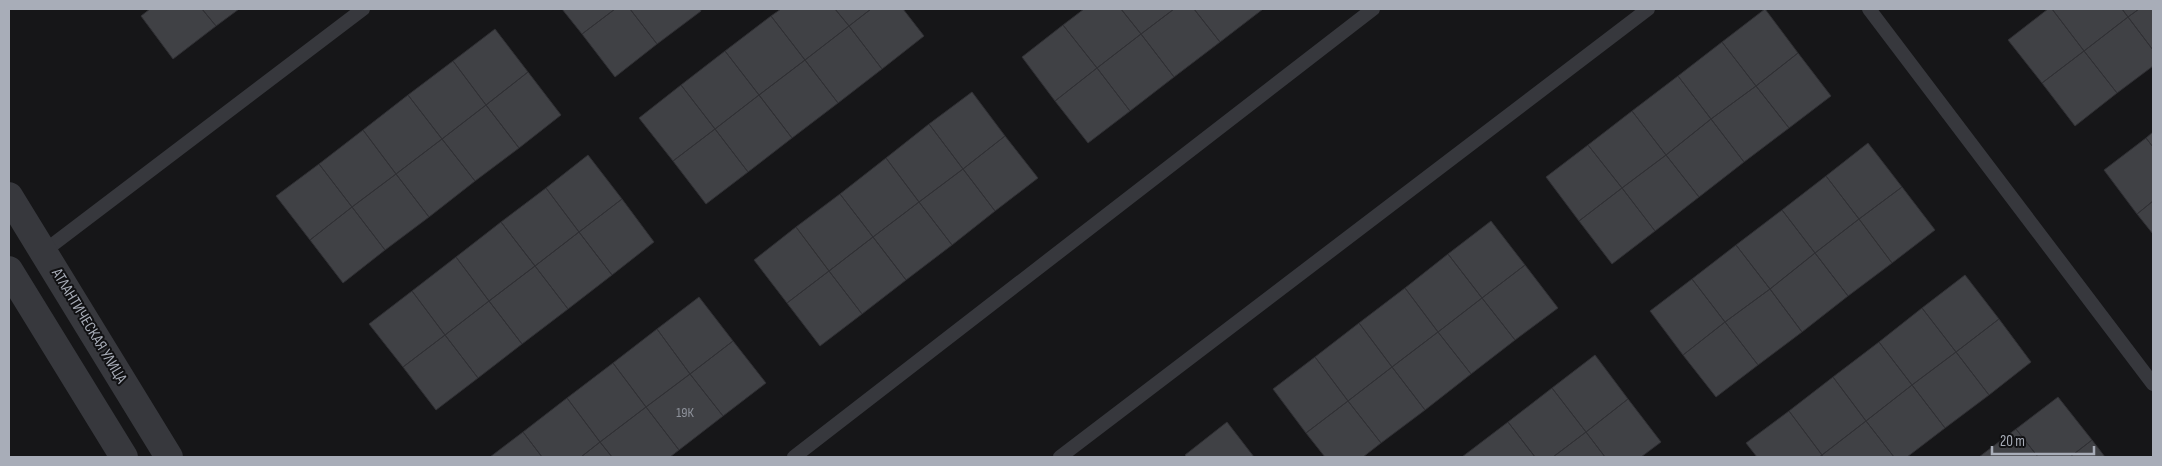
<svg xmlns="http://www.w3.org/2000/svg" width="2162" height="466" font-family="'Sofia Sans Condensed',sans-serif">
	<rect width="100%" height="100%" fill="#161618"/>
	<path fill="#404145" stroke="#303034" d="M 150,9 L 202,9 L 216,26 L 173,59 L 141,16 Z
		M 202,9 L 239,9 L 216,26 Z
		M 562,9 L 615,9 L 582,34 Z
		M 615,9 L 630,9 L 657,44 L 615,77 L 582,34 Z
		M 630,9 L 700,9 L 701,11 L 657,44 Z
		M 781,9 L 835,9 L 849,26 L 805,60 L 771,16 Z
		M 835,9 L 871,9 L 849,26 Z
		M 871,9 L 903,9 L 924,36 L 882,69 L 849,26 Z
		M 1084,9 L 1121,9 L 1141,34 L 1097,68 L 1063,25 Z
		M 1121,9 L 1174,9 L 1141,34 Z
		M 1174,9 L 1194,9 L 1220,42 L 1174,77 L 1141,34 Z
		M 1194,9 L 1263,9 L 1220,42 Z
		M 1765,9 L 1798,53 L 1756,86 L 1722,42 Z
		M 2048,9 L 2052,9 L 2084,51 L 2042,83 L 2008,40 Z
		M 2052,9 L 2122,9 L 2128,17 L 2084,51 Z
		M 2122,9 L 2139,9 L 2128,17 Z
		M 2139,9 L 2153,9 L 2153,50 L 2128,17 Z
		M 771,16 L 805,60 L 759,95 L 725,51 Z
		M 2128,17 L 2153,50 L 2153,66 L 2117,93 L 2084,51 Z
		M 1063,25 L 1097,68 L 1055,101 L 1022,57 Z
		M 849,26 L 882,69 L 838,103 L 805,60 Z
		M 495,29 L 528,72 L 486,105 L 453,61 Z
		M 1141,34 L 1174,77 L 1130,111 L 1097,68 Z
		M 1722,42 L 1756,86 L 1711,119 L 1678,76 Z
		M 725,51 L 759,95 L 715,129 L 681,85 Z
		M 2084,51 L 2117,93 L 2075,126 L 2042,83 Z
		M 1798,53 L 1831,96 L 1789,128 L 1756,86 Z
		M 805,60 L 838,103 L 792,138 L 759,95 Z
		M 453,61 L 486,105 L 442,139 L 408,95 Z
		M 1097,68 L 1130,111 L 1088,143 L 1055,101 Z
		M 528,72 L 561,115 L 519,148 L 486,105 Z
		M 1678,76 L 1711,119 L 1666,155 L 1632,111 Z
		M 681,85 L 715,129 L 673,161 L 639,118 Z
		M 1756,86 L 1789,128 L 1744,162 L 1711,119 Z
		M 972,92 L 1005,136 L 963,169 L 929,124 Z
		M 408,95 L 442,139 L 396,174 L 363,130 Z
		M 759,95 L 792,138 L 748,172 L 715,129 Z
		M 486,105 L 519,148 L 475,181 L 442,139 Z
		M 1632,111 L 1666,155 L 1622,188 L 1588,145 Z
		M 1711,119 L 1744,162 L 1699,197 L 1666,155 Z
		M 929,124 L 963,169 L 919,202 L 886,158 Z
		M 715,129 L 748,172 L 706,204 L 673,161 Z
		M 363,130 L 396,174 L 352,207 L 319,164 Z
		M 2153,132 L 2153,147 L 2146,138 Z
		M 1005,136 L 1038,178 L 995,211 L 963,169 Z
		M 2146,138 L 2153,147 L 2153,201 L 2137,214 L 2104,170 Z
		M 442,139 L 475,181 L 429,217 L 396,174 Z
		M 1868,143 L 1902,187 L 1859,219 L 1826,176 Z
		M 1588,145 L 1622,188 L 1579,221 L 1546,177 Z
		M 588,155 L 622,199 L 579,232 L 546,188 Z
		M 1666,155 L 1699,197 L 1655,231 L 1622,188 Z
		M 886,158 L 919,202 L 873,237 L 840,194 Z
		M 319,164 L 352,207 L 310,240 L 276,196 Z
		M 963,169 L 995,211 L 952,245 L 919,202 Z
		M 396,174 L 429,217 L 385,250 L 352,207 Z
		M 1826,176 L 1859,219 L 1815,253 L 1782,210 Z
		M 1902,187 L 1935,230 L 1892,263 L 1859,219 Z
		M 546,188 L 579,232 L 535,266 L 501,222 Z
		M 1622,188 L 1655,231 L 1612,264 L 1579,221 Z
		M 840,194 L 873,237 L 829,271 L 796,227 Z
		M 622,199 L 654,242 L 612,275 L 579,232 Z
		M 2153,201 L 2153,234 L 2137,214 Z
		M 919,202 L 952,245 L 906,280 L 873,237 Z
		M 352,207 L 385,250 L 343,283 L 310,240 Z
		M 1782,210 L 1815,253 L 1770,289 L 1736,245 Z
		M 1859,219 L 1892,263 L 1848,296 L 1815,253 Z
		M 1491,221 L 1525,265 L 1482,298 L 1448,254 Z
		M 501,222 L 535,266 L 489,301 L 456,257 Z
		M 796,227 L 829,271 L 787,303 L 754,260 Z
		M 579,232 L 612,275 L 568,309 L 535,266 Z
		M 873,237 L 906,280 L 862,314 L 829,271 Z
		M 1736,245 L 1770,289 L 1725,322 L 1692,279 Z
		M 1815,253 L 1848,296 L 1802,332 L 1770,289 Z
		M 1448,254 L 1482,298 L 1438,332 L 1405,288 Z
		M 456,257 L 489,301 L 445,335 L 412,291 Z
		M 1525,265 L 1558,308 L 1515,340 L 1482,298 Z
		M 535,266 L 568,309 L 522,344 L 489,301 Z
		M 829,271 L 862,314 L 820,346 L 787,303 Z
		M 1965,275 L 1999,319 L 1956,352 L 1922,308 Z
		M 1692,279 L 1725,322 L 1683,355 L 1650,311 Z
		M 1405,288 L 1438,332 L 1392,367 L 1359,323 Z
		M 1770,289 L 1802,332 L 1758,365 L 1725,322 Z
		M 412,291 L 445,335 L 403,367 L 369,324 Z
		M 699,297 L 733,341 L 690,374 L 657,329 Z
		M 1482,298 L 1515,340 L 1471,374 L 1438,332 Z
		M 489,301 L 522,344 L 478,378 L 445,335 Z
		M 1922,308 L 1956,352 L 1912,385 L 1879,342 Z
		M 1999,319 L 2031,362 L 1989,395 L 1956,352 Z
		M 1725,322 L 1758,365 L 1716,397 L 1683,355 Z
		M 1359,323 L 1392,367 L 1348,401 L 1315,357 Z
		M 657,329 L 690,374 L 646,407 L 613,363 Z
		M 1438,332 L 1471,374 L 1425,410 L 1392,367 Z
		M 445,335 L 478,378 L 436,410 L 403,367 Z
		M 733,341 L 766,383 L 723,416 L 690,374 Z
		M 1879,342 L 1912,385 L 1866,421 L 1833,377 Z
		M 1956,352 L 1989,395 L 1945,428 L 1912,385 Z
		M 1595,355 L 1628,399 L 1586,432 L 1552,388 Z
		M 1315,357 L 1348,401 L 1306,433 L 1273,389 Z
		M 613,363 L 646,407 L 600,442 L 567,398 Z
		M 1392,367 L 1425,410 L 1381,443 L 1348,401 Z
		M 690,374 L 723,416 L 679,450 L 646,407 Z
		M 1833,377 L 1866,421 L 1822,455 L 1789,411 Z
		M 1912,385 L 1945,428 L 1907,457 L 1894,457 L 1866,421 Z
		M 1552,388 L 1586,432 L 1553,457 L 1535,457 L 1508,422 Z
		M 2058,397 L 2092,440 L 2070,457 L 2038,457 L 2016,429 Z
		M 567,398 L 600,442 L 581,457 L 542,457 L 523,432 Z
		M 1628,399 L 1661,442 L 1641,457 L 1605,457 L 1586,432 Z
		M 1348,401 L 1381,443 L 1363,457 L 1325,457 L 1306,433 Z
		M 646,407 L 679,450 L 670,457 L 612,457 L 600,442 Z
		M 1789,411 L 1822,455 L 1819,457 L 1757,457 L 1746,443 Z
		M 1866,421 L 1894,457 L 1824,457 L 1822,455 Z
		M 1227,422 L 1254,457 L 1187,457 L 1185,455 Z
		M 1508,422 L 1535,457 L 1462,457 Z
		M 2016,429 L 2038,457 L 1979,457 Z
		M 523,432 L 542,457 L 490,457 Z
		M 1586,432 L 1605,457 L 1553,457 Z
		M 2092,440 L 2105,457 L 2070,457 Z
		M 600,442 L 612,457 L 581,457 Z"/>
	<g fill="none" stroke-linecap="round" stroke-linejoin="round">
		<path stroke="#37383d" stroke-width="14" d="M 1869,9 L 2153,384
			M 43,252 L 363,9
			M 794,457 L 1373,9
			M 1060,457 L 1648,9"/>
		<path stroke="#37383d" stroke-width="28" d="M 9,196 L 169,457
			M 9,270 L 124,457"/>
	</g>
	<g text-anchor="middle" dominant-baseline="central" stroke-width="4" stroke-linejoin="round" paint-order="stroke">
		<g font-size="14" fill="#8e929b">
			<text x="685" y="412">19К</text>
		</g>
		<g font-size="16" fill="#a8adb8" stroke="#111113">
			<text transform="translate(89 326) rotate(59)">АТЛАНТИЧЕСКАЯ УЛИЦА</text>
		</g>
	</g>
	<rect width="2162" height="466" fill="none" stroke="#a8adb8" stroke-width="20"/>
	<path d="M1992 446v8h102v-8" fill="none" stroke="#a8adb8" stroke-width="2.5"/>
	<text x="2000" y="446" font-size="15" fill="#a8adb8" stroke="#111113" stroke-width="4" paint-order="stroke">20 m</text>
</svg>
